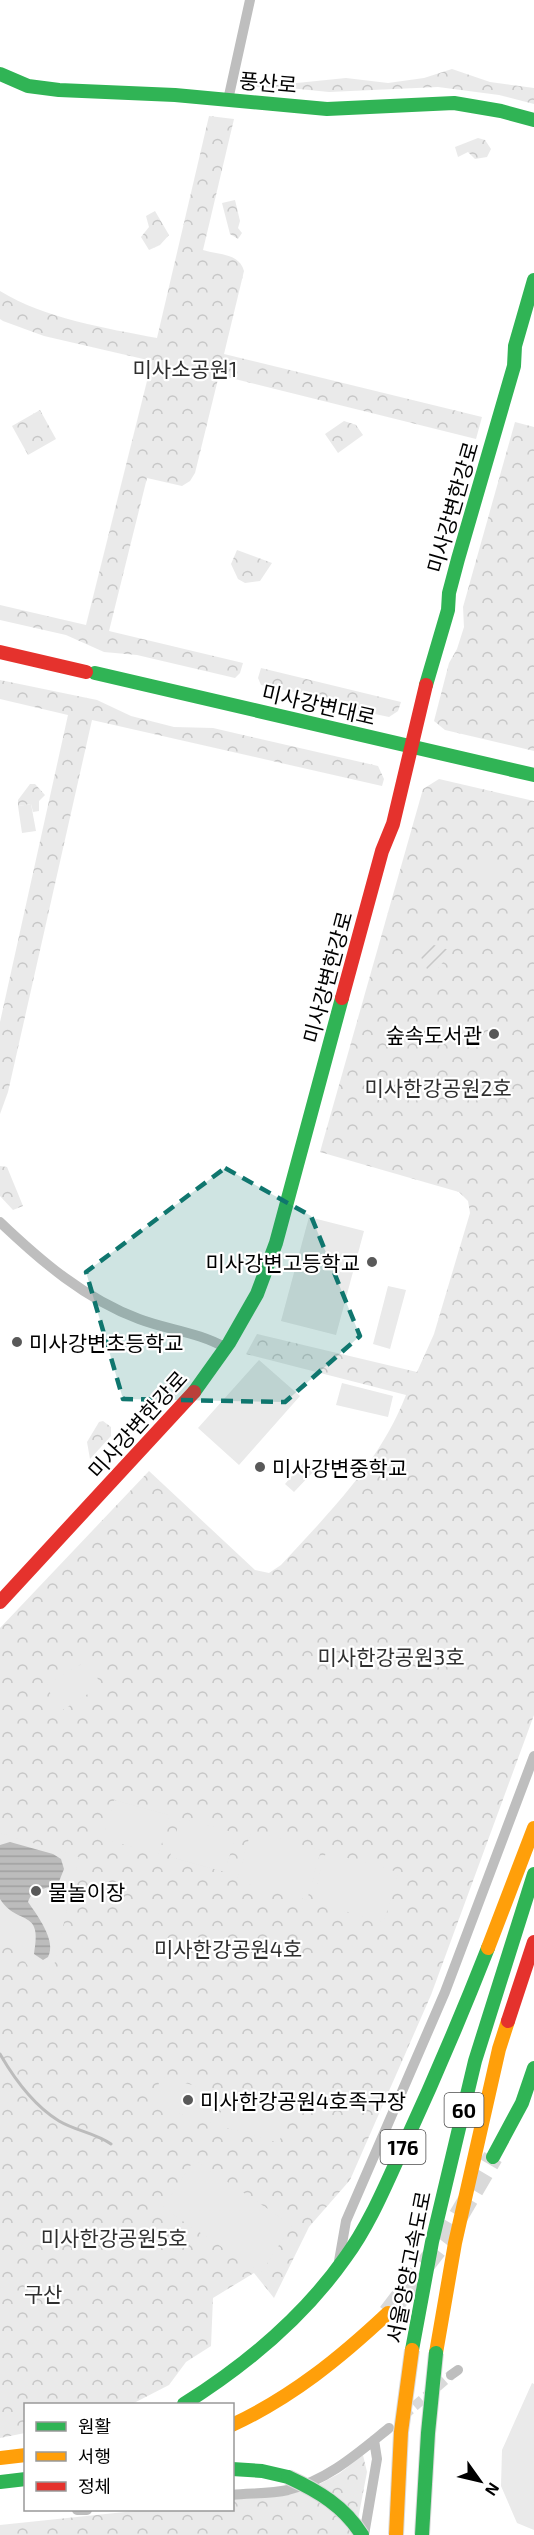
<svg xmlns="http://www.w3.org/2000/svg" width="534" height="2535" font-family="'Exo 2','Noto Sans KR',sans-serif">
	<defs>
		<pattern id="forest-crowns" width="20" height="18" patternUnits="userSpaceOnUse" patternTransform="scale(1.5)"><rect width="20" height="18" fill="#eaeaea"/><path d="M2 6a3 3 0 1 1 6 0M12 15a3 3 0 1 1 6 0" fill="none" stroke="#c7c7c7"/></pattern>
		<pattern id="garden-furrows" width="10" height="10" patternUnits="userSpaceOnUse" patternTransform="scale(1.5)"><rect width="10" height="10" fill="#eaeaea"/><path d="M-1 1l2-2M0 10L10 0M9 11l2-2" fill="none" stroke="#c7c7c7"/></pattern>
		<pattern id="water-rules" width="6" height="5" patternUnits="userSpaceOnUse" patternTransform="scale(1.5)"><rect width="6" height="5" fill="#bcbcbc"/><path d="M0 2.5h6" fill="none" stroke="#a0a0a0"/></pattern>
	</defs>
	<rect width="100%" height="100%" fill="#fff"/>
	<path fill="url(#forest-crowns)" d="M 452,69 L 490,82 L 534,88 L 534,104 L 499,95 L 438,87 L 329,92 L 289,88 L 255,87 L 253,81 L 277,85 L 346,78 L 388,83 L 424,78 Z
		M 209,116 L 234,119 L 203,250 C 219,255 239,253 244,271 L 224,354 L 482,417 L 476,439 L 219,375 L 195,473 L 190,481 L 182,486 L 147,478 L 109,631 L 243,663 L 240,673 L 235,678 L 137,655 L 104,652 L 66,635 L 0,620 L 0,605 L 86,625 L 152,361 L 44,336 L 3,321 L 0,319 L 0,291 C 46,319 105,328 157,338 Z
		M 478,138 L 485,140 L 491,149 L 487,157 L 475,159 L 468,152 L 458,157 L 455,147 Z
		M 235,200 L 240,221 L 238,228 L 242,233 L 238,239 L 230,234 L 222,203 Z
		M 155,211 L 169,235 L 160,245 L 149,250 L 141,237 L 149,227 L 146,216 Z
		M 40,410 L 56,439 L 28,455 L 12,426 Z
		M 344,421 L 356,425 L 363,435 L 338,453 L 325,434 Z
		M 515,422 L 534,427 L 534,751 L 445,730 L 434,721 L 449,663 L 457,649 L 464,627 L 463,607 Z
		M 237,550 L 272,563 L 260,581 L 245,583 L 238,579 L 231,564 Z
		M 261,668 L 401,702 L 398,711 L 389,717 L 361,711 L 340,702 L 261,685 L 258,678 Z
		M 0,680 L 97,700 L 131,716 L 174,727 L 213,728 L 378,766 L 384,779 L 382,786 L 92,720 L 8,1092 L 0,1114 L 0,1022 L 68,715 L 0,699 Z
		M 439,779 L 534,801 L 534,1715 L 431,1995 L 350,2180 L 309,2227 L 274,2298 L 254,2273 L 213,2298 L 211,2346 L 186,2362 L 169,2385 L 132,2404 L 26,2404 L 25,2433 L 0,2438 L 0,1628 L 149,1471 L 255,1570 L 269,1573 L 281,1565 C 329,1513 380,1462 406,1395 L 246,1354 L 257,1334 L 417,1372 L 434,1334 L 470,1213 L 468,1201 L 459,1192 L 320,1152 L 423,789 Z
		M 30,784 L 35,784 L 45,795 L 39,801 L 39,811 L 33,812 L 31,804 L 18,806 L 18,800 Z
		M 0,1166 L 7,1167 L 23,1206 L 13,1210 L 0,1196 Z
		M 103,1421 L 111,1427 L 111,1436 L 90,1459 L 87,1442 L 99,1422 Z
		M 363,2455 L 367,2472 L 355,2535 L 0,2535 L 0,2525 L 144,2510 L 232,2510 L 233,2499 L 307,2491 L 340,2473 Z"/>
	<path fill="url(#garden-furrows)" d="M 425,942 L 452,951 L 431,977 L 420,955 Z"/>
	<path fill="#eaeaea" d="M 31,804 L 36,831 L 22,833 L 18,806 Z
		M 482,862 L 501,873 L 493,891 L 477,882 Z
		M 309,1217 L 364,1231 L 336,1335 L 281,1321 Z
		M 388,1286 L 406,1290 L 390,1349 L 373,1344 Z
		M 259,1360 L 300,1396 L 239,1465 L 198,1428 Z
		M 342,1383 L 393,1396 L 388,1417 L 336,1405 Z
		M 304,1462 L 314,1471 L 294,1492 L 285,1484 Z
		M 86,1661 L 102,1685 L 61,1711 L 46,1686 Z
		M 114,1800 L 169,1815 L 159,1854 L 103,1839 Z
		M 180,1818 L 236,1833 L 225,1872 L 170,1857 Z
		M 251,1831 L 321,1850 L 307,1900 L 237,1881 Z
		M 0,1833 L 79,1857 L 54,1966 L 38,1971 L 28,1966 L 0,1924 Z
		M 326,1852 L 398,1872 L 384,1922 L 312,1902 Z
		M 161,2076 L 223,2094 L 214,2124 L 152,2106 Z
		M 226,2095 L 288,2113 L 279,2143 L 217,2125 Z
		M 194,2160 L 292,2225 L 261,2273 L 163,2208 Z
		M 532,2383 L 534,2384 L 534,2530 L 517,2523 L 501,2486 L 502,2450 Z"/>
	<path fill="url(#water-rules)" d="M 10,1842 L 53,1854 L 61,1859 L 64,1869 L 58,1884 C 45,1890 33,1887 28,1902 C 37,1915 57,1941 48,1957 L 43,1960 L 34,1954 C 43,1907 18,1927 0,1899 L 0,1845 Z"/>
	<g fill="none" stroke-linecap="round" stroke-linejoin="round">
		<path stroke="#bcbcbc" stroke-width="3" d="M 0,2054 C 15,2080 33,2105 59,2121 C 76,2131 95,2133 111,2144"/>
		<path stroke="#d9d9d9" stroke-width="10" stroke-dasharray="10 5" stroke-linecap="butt" d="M 403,2416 L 451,2375"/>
		<path stroke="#d9d9d9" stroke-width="20" stroke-dasharray="20 10" stroke-linecap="butt" d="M 388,2313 L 445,2239 L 493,2157"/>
		<path stroke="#bebebe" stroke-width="10" d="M 228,100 L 250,0
			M 0,1222 C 41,1261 85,1299 139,1319 C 168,1330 198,1332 226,1348
			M 339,2261 L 346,2221 L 445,1992 L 534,1756
			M 451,2375 L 458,2370
			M 232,2495 C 250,2493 270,2494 288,2490 C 328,2480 358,2453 389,2428
			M 77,2510 L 87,2510
			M 364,2535 L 377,2459 L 374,2440"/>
		<path stroke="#30b455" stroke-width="14" d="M 0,74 L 28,86 L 59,90 L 175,95 L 327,109 L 454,103 L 501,111 L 534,120
			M 95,673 L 534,775
			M 426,685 L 448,610 L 449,593 L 458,559 L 514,366 L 515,346 L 534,280
			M 194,1392 L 229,1343 L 257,1294 L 276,1243 L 342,998
			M 493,2157 L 522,2103 L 534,2068
			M 412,2350 L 432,2242 L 475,2061 L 534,1874
			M 184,2404 C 246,2365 302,2319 345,2258 C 370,2224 386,2184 404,2145 C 434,2080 462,2014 488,1948
			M 232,2469 L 262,2471 L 288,2477
			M 0,2482 L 26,2479"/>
		<path stroke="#ff9f0a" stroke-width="14" d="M 488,1948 L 534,1828
			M 436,2353 L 455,2243 L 499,2049 L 508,2021
			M 232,2425 C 292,2397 340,2358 388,2313
			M 0,2458 L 26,2455"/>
		<path stroke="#e5322d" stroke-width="14" d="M 0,652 L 86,672
			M 342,998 L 382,851 L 393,824 L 426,685
			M 0,1602 L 194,1392
			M 508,2021 L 534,1942"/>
		<defs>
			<path id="fast-bridge" d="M 288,2477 C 318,2491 344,2506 362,2535
				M 422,2535 L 428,2433 L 436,2353"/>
			<path id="slow-bridge" d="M 396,2535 L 401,2432 L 412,2350"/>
		</defs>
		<use href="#fast-bridge" stroke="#dbdbdb" stroke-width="16" stroke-linecap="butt"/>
		<use href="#slow-bridge" stroke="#dbdbdb" stroke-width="16" stroke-linecap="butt"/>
		<use href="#fast-bridge" stroke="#30b455" stroke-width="14"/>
		<use href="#slow-bridge" stroke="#ff9f0a" stroke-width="14"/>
	</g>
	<path fill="#0f766e" fill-opacity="0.2" stroke="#0f766e" stroke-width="4.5" stroke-dasharray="12 8" stroke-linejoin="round" d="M 225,1168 L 311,1216 L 360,1336 L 285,1402 L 123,1399 L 86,1272 Z"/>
	<g fill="#595959" stroke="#fff" stroke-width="2">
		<circle cx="494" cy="1034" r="6"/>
		<circle cx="372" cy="1262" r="6"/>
		<circle cx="17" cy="1342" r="6"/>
		<circle cx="260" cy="1467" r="6"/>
		<circle cx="36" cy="1891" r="6"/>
		<circle cx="188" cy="2100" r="6"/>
	</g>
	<g text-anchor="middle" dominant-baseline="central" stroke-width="4.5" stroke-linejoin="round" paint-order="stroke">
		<g fill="#fff" stroke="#4c4c4c" stroke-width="1.5">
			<rect x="444.5" y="2093" width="39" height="34" rx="4.5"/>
			<rect x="380.5" y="2130" width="45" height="34" rx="4.5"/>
		</g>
		<g font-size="20" font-weight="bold" fill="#000">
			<text x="464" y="2110">60</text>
			<text x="403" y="2147">176</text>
		</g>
		<g font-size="21" fill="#000" stroke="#fff">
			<text transform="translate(268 82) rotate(5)">풍산로</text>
			<text transform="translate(452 507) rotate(-74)">미사강변한강로</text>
			<text transform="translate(319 704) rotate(13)">미사강변대로</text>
			<text transform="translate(327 977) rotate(-75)">미사강변한강로</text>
			<text transform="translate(137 1424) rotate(-48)">미사강변한강로</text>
			<text transform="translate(408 2267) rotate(-79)">서울양양고속도로</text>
		</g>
		<g font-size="21" fill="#2f2f2f" stroke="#fff">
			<text x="185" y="368">미사소공원1</text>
			<text x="438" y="1087">미사한강공원2호</text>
			<text x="391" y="1656">미사한강공원3호</text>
			<text x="228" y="1948">미사한강공원4호</text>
			<text x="114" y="2237">미사한강공원5호</text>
			<text x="43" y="2293">구산</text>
		</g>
		<g font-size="21" fill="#000" stroke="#fff" text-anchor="start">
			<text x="482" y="1034" text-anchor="end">숲속도서관</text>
			<text x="360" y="1262" text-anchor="end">미사강변고등학교</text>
			<text x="29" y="1342">미사강변초등학교</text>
			<text x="272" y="1467">미사강변중학교</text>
			<text x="48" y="1891">물놀이장</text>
			<text x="200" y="2100">미사한강공원4호족구장</text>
		</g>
	</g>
	<rect x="24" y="2403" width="210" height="108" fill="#ffffff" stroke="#999999" stroke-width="1.5"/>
	<rect x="36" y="2422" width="30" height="9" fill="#30b455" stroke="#999999" stroke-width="1.5"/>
	<text x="78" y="2433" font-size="18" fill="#000000">원활</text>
	<rect x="36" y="2452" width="30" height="9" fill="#ff9f0a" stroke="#999999" stroke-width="1.5"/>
	<text x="78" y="2463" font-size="18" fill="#000000">서행</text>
	<rect x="36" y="2482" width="30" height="9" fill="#e5322d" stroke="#999999" stroke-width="1.5"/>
	<text x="78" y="2493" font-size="18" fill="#000000">정체</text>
	<g transform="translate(480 2481) rotate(124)" stroke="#ffffff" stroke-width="4.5" paint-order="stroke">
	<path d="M0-4.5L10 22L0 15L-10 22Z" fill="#000000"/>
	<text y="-9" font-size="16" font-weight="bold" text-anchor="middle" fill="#000000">N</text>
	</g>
</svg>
